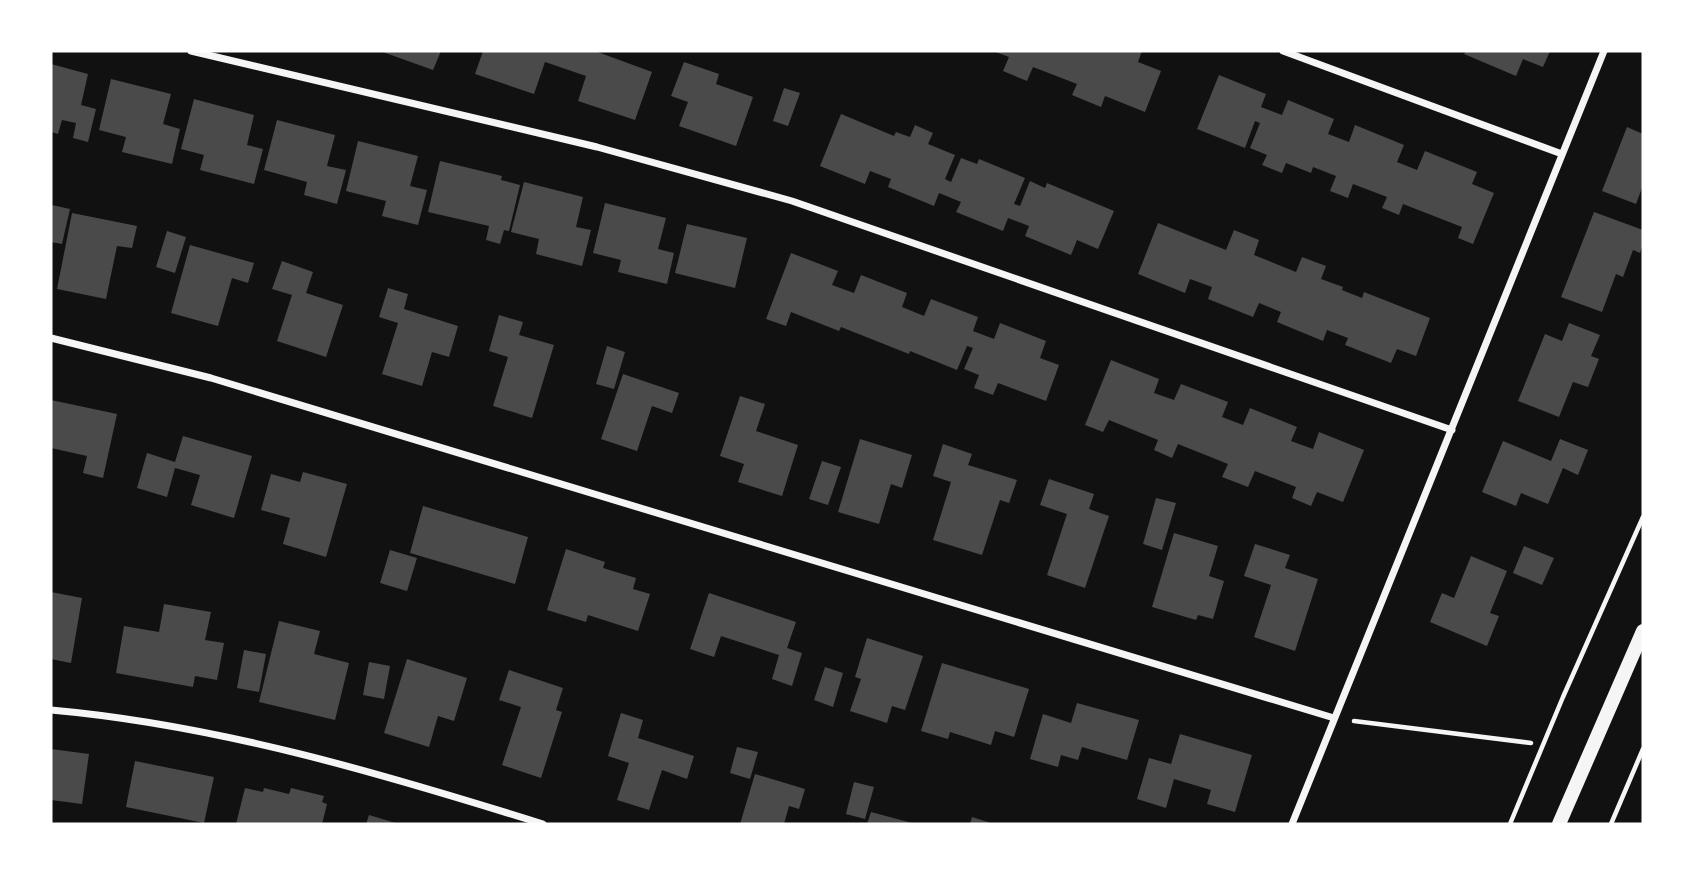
<svg xmlns="http://www.w3.org/2000/svg" width="1694" height="875" font-family="Bitter,serif">
	<rect width="100%" height="100%" fill="#111"/>
	<path fill="#4a4a4a" d="M 380,51 L 441,51 L 433,70 Z
		M 483,51 L 595,51 L 652,72 L 635,120 L 578,101 L 586,76 L 545,62 L 534,94 L 475,74 Z
		M 993,51 L 1142,51 L 1138,62 L 1161,71 L 1145,112 L 1105,96 L 1101,107 L 1072,95 L 1077,84 L 1033,67 L 1027,81 L 1003,71 L 1009,57 Z
		M 1466,51 L 1550,51 L 1543,67 L 1523,59 L 1516,76 L 1464,54 Z
		M 684,62 L 719,74 L 716,84 L 753,97 L 736,146 L 679,126 L 688,102 L 671,96 Z
		M 51,64 L 88,74 L 81,105 L 96,109 L 88,142 L 73,138 L 76,123 L 62,120 L 58,134 L 51,132 Z
		M 1219,75 L 1266,94 L 1261,107 L 1282,115 L 1288,100 L 1334,119 L 1328,134 L 1349,142 L 1355,125 L 1404,145 L 1397,162 L 1417,170 L 1425,151 L 1477,172 L 1472,184 L 1494,193 L 1473,244 L 1458,238 L 1462,227 L 1403,204 L 1399,215 L 1382,208 L 1387,197 L 1353,184 L 1348,198 L 1330,191 L 1336,176 L 1313,167 L 1311,173 L 1286,163 L 1282,173 L 1262,165 L 1267,155 L 1250,148 L 1260,123 L 1255,121 L 1245,148 L 1197,129 Z
		M 111,79 L 171,94 L 163,124 L 180,129 L 172,164 L 122,152 L 126,137 L 99,130 Z
		M 784,88 L 800,93 L 788,126 L 773,121 Z
		M 194,99 L 254,115 L 247,145 L 263,149 L 254,184 L 200,170 L 204,155 L 181,149 Z
		M 841,114 L 894,136 L 896,132 L 910,137 L 915,125 L 933,133 L 928,144 L 955,155 L 945,179 L 951,182 L 961,158 L 977,164 L 979,159 L 1025,178 L 1014,204 L 1020,206 L 1030,181 L 1045,188 L 1047,183 L 1114,211 L 1098,249 L 1077,240 L 1071,255 L 1025,236 L 1029,226 L 1008,218 L 1003,231 L 956,212 L 961,202 L 939,193 L 934,206 L 888,187 L 891,179 L 870,171 L 865,184 L 820,166 Z
		M 277,120 L 335,135 L 327,166 L 346,170 L 337,204 L 304,195 L 307,182 L 264,170 Z
		M 1627,127 L 1643,134 L 1643,185 L 1636,204 L 1602,191 Z
		M 358,141 L 418,156 L 410,186 L 427,190 L 418,225 L 382,216 L 386,201 L 346,191 Z
		M 440,161 L 502,176 L 501,180 L 520,185 L 509,231 L 504,230 L 500,244 L 486,240 L 489,226 L 428,212 Z
		M 524,182 L 583,197 L 576,227 L 591,230 L 582,266 L 536,254 L 539,239 L 511,232 Z
		M 605,203 L 666,218 L 658,249 L 674,253 L 667,284 L 618,272 L 621,260 L 593,253 Z
		M 52,205 L 70,209 L 62,244 L 51,242 Z
		M 1594,212 L 1643,230 L 1643,243 L 1640,253 L 1633,250 L 1623,277 L 1616,274 L 1602,312 L 1561,297 Z
		M 72,213 L 137,226 L 132,248 L 117,246 L 106,299 L 57,289 Z
		M 1158,223 L 1226,250 L 1234,230 L 1259,240 L 1254,255 L 1296,272 L 1302,257 L 1326,266 L 1321,279 L 1343,287 L 1342,290 L 1362,298 L 1364,292 L 1430,318 L 1416,356 L 1397,349 L 1391,363 L 1345,345 L 1348,338 L 1327,330 L 1323,341 L 1277,322 L 1281,312 L 1259,303 L 1253,317 L 1208,299 L 1212,287 L 1190,279 L 1185,293 L 1138,274 Z
		M 687,224 L 747,238 L 735,288 L 675,273 Z
		M 167,231 L 186,237 L 175,273 L 156,267 Z
		M 190,245 L 254,263 L 248,283 L 232,278 L 218,326 L 171,313 Z
		M 791,253 L 838,271 L 832,285 L 854,293 L 861,275 L 907,293 L 902,307 L 924,316 L 931,299 L 978,317 L 973,331 L 994,339 L 1000,323 L 1046,341 L 1040,358 L 1059,365 L 1046,401 L 998,383 L 993,395 L 974,388 L 979,375 L 964,369 L 973,348 L 967,346 L 957,370 L 910,351 L 909,354 L 841,327 L 839,331 L 791,312 L 786,326 L 766,319 Z
		M 282,261 L 313,272 L 306,293 L 343,305 L 326,357 L 277,341 L 292,295 L 272,289 Z
		M 388,288 L 408,294 L 404,309 L 458,326 L 449,357 L 432,352 L 422,386 L 382,374 L 398,323 L 379,317 Z
		M 499,315 L 523,322 L 519,335 L 554,345 L 532,418 L 493,406 L 508,357 L 489,351 Z
		M 1569,323 L 1600,335 L 1591,356 L 1599,359 L 1588,387 L 1573,382 L 1559,417 L 1518,401 L 1545,334 L 1562,341 Z
		M 607,346 L 625,352 L 614,389 L 596,384 Z
		M 1111,360 L 1159,379 L 1154,393 L 1174,400 L 1181,384 L 1228,402 L 1222,417 L 1243,425 L 1250,408 L 1297,427 L 1291,441 L 1313,449 L 1319,432 L 1364,450 L 1343,502 L 1317,492 L 1311,506 L 1292,498 L 1296,487 L 1255,471 L 1248,487 L 1222,477 L 1228,464 L 1178,444 L 1172,458 L 1154,450 L 1158,440 L 1109,420 L 1103,432 L 1085,425 Z
		M 623,374 L 679,393 L 672,413 L 652,406 L 637,451 L 601,439 Z
		M 740,396 L 765,404 L 756,431 L 798,445 L 782,496 L 738,482 L 744,464 L 720,456 Z
		M 51,400 L 117,414 L 103,478 L 83,473 L 87,456 L 51,448 Z
		M 183,436 L 252,456 L 234,518 L 191,505 L 200,475 L 175,468 L 167,497 L 137,488 L 147,453 L 175,462 Z
		M 860,439 L 912,455 L 902,488 L 891,484 L 879,524 L 838,512 Z
		M 1560,439 L 1588,450 L 1578,475 L 1563,468 L 1548,504 L 1521,493 L 1516,506 L 1482,492 L 1503,441 L 1551,461 Z
		M 943,444 L 972,454 L 968,465 L 1017,480 L 1009,503 L 1000,500 L 982,555 L 933,540 L 951,482 L 933,476 Z
		M 822,461 L 841,467 L 828,505 L 809,499 Z
		M 303,472 L 347,484 L 326,557 L 283,544 L 290,518 L 261,510 L 271,474 L 300,482 Z
		M 1049,479 L 1094,494 L 1089,509 L 1109,516 L 1085,588 L 1047,575 L 1067,514 L 1040,505 Z
		M 1156,498 L 1176,503 L 1162,550 L 1143,544 Z
		M 423,506 L 528,537 L 515,584 L 410,553 Z
		M 1174,533 L 1218,546 L 1209,576 L 1224,581 L 1213,619 L 1198,615 L 1196,620 L 1152,607 Z
		M 1255,544 L 1290,555 L 1285,568 L 1318,579 L 1295,651 L 1254,637 L 1271,585 L 1244,576 Z
		M 1524,546 L 1554,558 L 1542,585 L 1513,573 Z
		M 566,549 L 605,562 L 603,568 L 636,578 L 633,589 L 650,594 L 638,631 L 588,615 L 586,622 L 547,610 Z
		M 390,550 L 417,558 L 407,591 L 380,583 Z
		M 1471,556 L 1507,571 L 1490,613 L 1499,616 L 1487,646 L 1430,622 L 1442,593 L 1454,598 Z
		M 51,592 L 82,598 L 71,663 L 51,659 Z
		M 709,593 L 796,622 L 787,648 L 802,653 L 792,686 L 772,679 L 779,655 L 721,636 L 714,657 L 690,649 Z
		M 164,604 L 211,612 L 205,640 L 224,643 L 217,680 L 195,676 L 193,687 L 116,673 L 124,626 L 159,632 Z
		M 279,621 L 320,631 L 314,654 L 349,663 L 335,720 L 259,702 Z
		M 867,638 L 923,656 L 905,710 L 892,706 L 887,723 L 850,711 L 861,679 L 855,677 Z
		M 244,650 L 266,654 L 259,692 L 237,688 Z
		M 407,659 L 467,678 L 454,721 L 438,716 L 429,747 L 384,733 Z
		M 369,662 L 390,666 L 384,699 L 363,695 Z
		M 942,663 L 1029,689 L 1014,737 L 995,731 L 991,745 L 950,732 L 948,739 L 921,731 Z
		M 825,667 L 843,673 L 833,707 L 814,700 Z
		M 509,670 L 563,688 L 556,710 L 562,712 L 541,778 L 502,765 L 521,707 L 499,700 Z
		M 1077,703 L 1139,720 L 1127,760 L 1082,747 L 1078,760 L 1061,755 L 1058,767 L 1030,759 L 1043,714 L 1071,723 Z
		M 621,713 L 643,720 L 638,738 L 694,756 L 687,779 L 662,770 L 649,810 L 617,800 L 629,763 L 608,756 Z
		M 1180,734 L 1252,755 L 1235,812 L 1207,804 L 1211,790 L 1174,779 L 1166,808 L 1137,799 L 1149,758 L 1171,764 Z
		M 737,747 L 758,752 L 750,779 L 730,773 Z
		M 51,749 L 89,754 L 82,804 L 51,800 Z
		M 135,761 L 214,777 L 204,823 L 126,807 Z
		M 755,774 L 805,789 L 799,809 L 789,806 L 784,824 L 740,824 Z
		M 854,782 L 874,787 L 865,819 L 846,814 Z
		M 245,788 L 263,792 L 264,788 L 289,794 L 291,788 L 324,796 L 322,802 L 327,804 L 322,824 L 236,824 Z
		M 871,812 L 912,823 L 912,824 L 867,824 Z
		M 369,815 L 399,824 L 366,824 Z
		M 972,817 L 994,824 L 970,824 Z"/>
	<g fill="none" stroke-linecap="round" stroke-linejoin="round">
		<path stroke="#f5f5f5" stroke-width="4.5" d="M 1354,721 L 1531,743
			M 1510,824 L 1563,697 L 1643,517
			M 1611,824 L 1643,749"/>
		<path stroke="#f5f5f5" stroke-width="7" d="M 191,51 L 597,147 L 792,201 L 1452,430
			M 1283,51 L 1562,154
			M 51,338 L 211,378 L 1334,718
			M 51,710 C 219,725 383,774 543,824
			M 1292,824 L 1604,51"/>
		<path stroke="#f5f5f5" stroke-width="14" d="M 1559,824 L 1643,631"/>
	</g>
	<rect width="1694" height="875" fill="none" stroke="#ffffff" stroke-width="105"/>
</svg>
